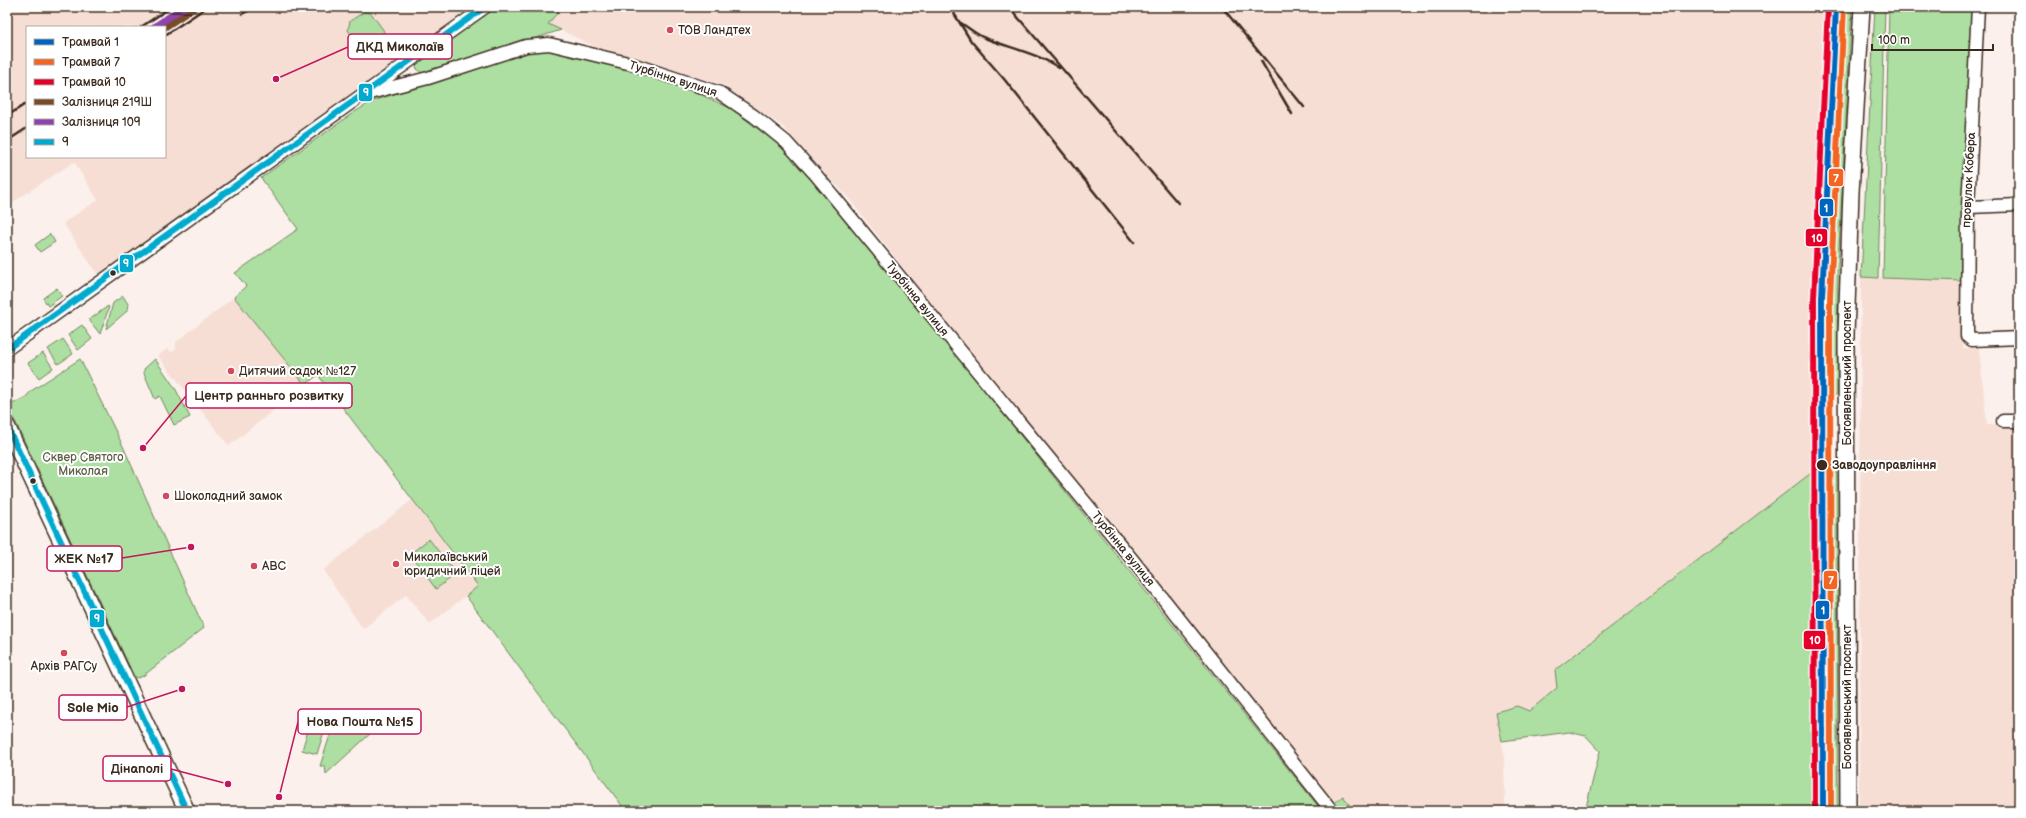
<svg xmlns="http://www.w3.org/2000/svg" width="2026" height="818" font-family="'Balsamiq Sans',sans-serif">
	<rect width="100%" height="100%" fill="#fbf0ec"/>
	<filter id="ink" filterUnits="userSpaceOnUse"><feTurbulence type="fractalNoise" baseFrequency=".025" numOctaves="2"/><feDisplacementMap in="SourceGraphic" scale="8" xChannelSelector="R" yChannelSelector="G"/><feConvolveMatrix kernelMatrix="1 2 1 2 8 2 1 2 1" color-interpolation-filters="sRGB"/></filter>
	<g filter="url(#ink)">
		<path fill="#f6ded5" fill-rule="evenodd" d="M 7,7 L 472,7 L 98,275 L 63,223 L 98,200 L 74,162 L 7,206 ZM 27,27 L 165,27 L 165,157 L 27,157 Z
			M 562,7 L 1827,7 L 1813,334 L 1815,470 L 1555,670 L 1557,688 L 1529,711 L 1517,706 L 1496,712 L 1504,754 L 1505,811 L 1342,811 L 989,378 L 850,200 L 782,126 L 723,85 L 594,46 L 548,24 Z
			M 1861,277 L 1962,281 L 1963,348 L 1979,348 L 1987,425 L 2019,424 L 2019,811 L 1859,811 Z
			M 234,297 L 305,385 L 229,446 L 158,356 L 167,349 L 172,352 L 176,349 L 176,342 Z
			M 412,500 L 478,586 L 430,624 L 406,595 L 363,629 L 323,570 Z"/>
		<path fill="#acdfa1" stroke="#748460" d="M 493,7 L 562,7 L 548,24 L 561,30 L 423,74 L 417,69 L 416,66 L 418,61 Z
			M 1827,7 L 1852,7 L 1838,269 L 1837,394 L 1814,411 L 1813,334 Z
			M 1875,7 L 1885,7 L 1878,278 L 1861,277 Z
			M 1889,7 L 1973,7 L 1962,281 L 1883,278 Z
			M 364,12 L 371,13 L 384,31 L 381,43 L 371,49 L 364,49 L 358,40 L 353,38 L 348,30 L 350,21 Z
			M 548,50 L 631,70 L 682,86 L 732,109 L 784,149 L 813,177 L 1322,811 L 626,811 L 466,596 L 478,586 L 318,375 L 305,385 L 234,297 L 246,286 L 235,273 L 298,229 L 261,178 L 353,113 L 373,101 L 526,51 Z
			M 50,234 L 55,242 L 40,252 L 35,245 Z
			M 57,288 L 62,296 L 48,306 L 43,298 Z
			M 123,296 L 128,304 L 127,311 L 106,329 L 113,303 Z
			M 108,306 L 109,307 L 100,334 L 89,320 Z
			M 82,325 L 92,339 L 78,350 L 68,335 Z
			M 63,339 L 73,354 L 58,364 L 48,349 Z
			M 43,353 L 53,368 L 39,378 L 28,363 Z
			M 80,359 L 122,444 L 204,628 L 143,676 L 138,678 L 134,676 L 8,406 L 26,397 L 31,391 Z
			M 155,359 L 175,388 L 190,417 L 174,425 L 160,396 L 155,399 L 144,373 L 144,369 Z
			M 1815,470 L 1837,473 L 1838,811 L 1585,811 L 1600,751 L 1586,736 L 1569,732 L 1502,741 L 1496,712 L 1517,706 L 1529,711 L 1557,688 L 1555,670 Z
			M 429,539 L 456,574 L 436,589 L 410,554 Z
			M 311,720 L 326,725 L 317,754 L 302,750 Z
			M 335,720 L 370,734 L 326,774 L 325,766 L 320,766 Z
			M 1343,796 L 1354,811 L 1337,811 L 1332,805 Z"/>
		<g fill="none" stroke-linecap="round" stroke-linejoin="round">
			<defs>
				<path id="minor" d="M 1978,7 L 1968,207 L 1967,336 L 1972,340 L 2019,338
					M 362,95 L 428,78 L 526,46 L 549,44 L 632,64 L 720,93 L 754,116 L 786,142 L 816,175 L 1131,558 L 1332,811
					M 1968,207 L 2019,205
					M 7,349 L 485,7
					M 2003,421 L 2019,421"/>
				<path id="major" d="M 7,426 L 187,811
					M 1848,811 L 1846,335 L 1851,192 L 1862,7"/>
			</defs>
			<use href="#minor" stroke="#3b2a1e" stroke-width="15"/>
			<use href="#major" stroke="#3b2a1e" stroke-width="18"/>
			<use href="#minor" stroke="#fff" stroke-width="12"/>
			<use href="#major" stroke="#fff" stroke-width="15"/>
			<path stroke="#3b2a1e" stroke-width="2.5" d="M 950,7 L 971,41 L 1004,79 L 1134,242
				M 1009,7 L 1178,203
				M 1222,7 L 1304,107
				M 242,14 L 256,7
				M 961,23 C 969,28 977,35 985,38 C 1009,48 1037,53 1059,68
				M 141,27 L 171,7
				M 165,35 L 207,7
				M 1261,61 L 1292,114
				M 7,116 L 27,103
				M 7,141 L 27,128"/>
			<defs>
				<path id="bus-1" d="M 7,349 L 485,7
					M 7,426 L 187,811"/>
			</defs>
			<use href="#bus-1" stroke="#fff" stroke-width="9"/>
			<use href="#bus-1" stroke="#00a9ce" stroke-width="6"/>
			<defs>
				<path id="rail-1" d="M 165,27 L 195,7"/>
				<path id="rail-2" d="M 154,27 L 184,7"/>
			</defs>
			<use href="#rail-1" stroke="#fff" stroke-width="10"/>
			<use href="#rail-2" stroke="#fff" stroke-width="10"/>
			<use href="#rail-1" stroke="#7a4b2a" stroke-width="7"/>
			<use href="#rail-2" stroke="#8e44ad" stroke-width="7"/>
			<defs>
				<path id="tram-1" d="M 1823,811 L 1822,298 L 1836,7"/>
				<path id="tram-2" d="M 1831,811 L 1830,298 L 1844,7"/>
				<path id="tram-3" d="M 1815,811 L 1814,298 L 1828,7"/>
			</defs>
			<use href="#tram-1" stroke="#fff" stroke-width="9"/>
			<use href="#tram-2" stroke="#fff" stroke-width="9"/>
			<use href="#tram-3" stroke="#fff" stroke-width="9"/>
			<use href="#tram-1" stroke="#0065bd" stroke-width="6"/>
			<use href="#tram-2" stroke="#f26522" stroke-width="6"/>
			<use href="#tram-3" stroke="#e4002b" stroke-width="6"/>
		</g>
	</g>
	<g fill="#d1495b" stroke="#fff" stroke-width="1.5">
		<circle cx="670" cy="30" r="4"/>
		<circle cx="231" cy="371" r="4"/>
		<circle cx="166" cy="496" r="4"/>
		<circle cx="396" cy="564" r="4"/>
		<circle cx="254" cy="566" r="4"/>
		<circle cx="64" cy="653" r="4"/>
	</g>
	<g fill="#3b2a1e" stroke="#fff" stroke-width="1.5">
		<circle cx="113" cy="273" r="3.5"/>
		<circle cx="1822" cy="465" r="6"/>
		<circle cx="33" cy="481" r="3.5"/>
	</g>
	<g text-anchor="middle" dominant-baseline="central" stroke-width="4" stroke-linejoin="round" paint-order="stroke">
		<g font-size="12" fill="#3b2a1e" stroke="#fff" text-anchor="start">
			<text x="678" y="30">ТОВ Ландтех</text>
			<text x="239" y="371">Дитячий садок №127</text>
			<text x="174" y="496">Шоколадний замок</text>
			<text x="404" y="557">Миколаївський<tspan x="404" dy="14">юридичний ліцей</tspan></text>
			<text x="262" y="566">ABC</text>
			<text x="64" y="666" text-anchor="middle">Архів РАГСу</text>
		</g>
		<g font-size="12" fill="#3b2a1e" stroke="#fff">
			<text transform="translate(673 79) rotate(18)">Турбінна вулиця</text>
			<text transform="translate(1969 180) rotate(-87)">провулок Кобера</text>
			<text transform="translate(917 299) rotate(51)">Турбінна вулиця</text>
			<text transform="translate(1847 373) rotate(-90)">Богоявленський проспект</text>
			<text transform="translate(1123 549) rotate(51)">Турбінна вулиця</text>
			<text transform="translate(1847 697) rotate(-90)">Богоявленський проспект</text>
		</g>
		<g font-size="12" fill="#5d6045" stroke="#fff">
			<text x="83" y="457">Сквер Святого<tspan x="83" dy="14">Миколая</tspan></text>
		</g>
		<g font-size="12" font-weight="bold" fill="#3b2a1e" stroke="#fff" text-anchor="start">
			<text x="1832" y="465">Заводоуправління</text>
		</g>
	</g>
	<path fill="none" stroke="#c2185b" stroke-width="1.5" d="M276 79L348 47M143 448L186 396M191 547L122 558M182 689L127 707M279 797L298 722M228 784L171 769"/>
	<g fill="#c2185b" stroke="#fff" stroke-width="1.5">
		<circle cx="276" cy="79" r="4"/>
		<circle cx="143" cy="448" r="4"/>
		<circle cx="191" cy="547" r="4"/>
		<circle cx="182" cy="689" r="4"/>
		<circle cx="279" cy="797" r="4"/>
		<circle cx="228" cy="784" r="4"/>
	</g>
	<g fill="#fff" stroke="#c2185b" stroke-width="1.5">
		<rect x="348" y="34" width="104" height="25" rx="4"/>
		<rect x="186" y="383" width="166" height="25" rx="4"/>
		<rect x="47" y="546" width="75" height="25" rx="4"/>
		<rect x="59" y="695" width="68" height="25" rx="4"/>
		<rect x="298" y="709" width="123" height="25" rx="4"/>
		<rect x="103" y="756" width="68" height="25" rx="4"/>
	</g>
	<g font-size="13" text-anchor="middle" font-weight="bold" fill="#3b2a1e">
		<text x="400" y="51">ДКД Миколаїв</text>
		<text x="269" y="400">Центр ранньго розвитку</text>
		<text x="84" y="563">ЖЕК №17</text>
		<text x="93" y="712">Sole Mio</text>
		<text x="360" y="726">Нова Пошта №15</text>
		<text x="137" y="773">Дінаполі</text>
	</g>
	<g stroke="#fff" stroke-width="1.5">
		<rect x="358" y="83" width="15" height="19" rx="4" fill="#00a9ce"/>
		<rect x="1828" y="168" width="16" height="19" rx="4" fill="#f26522"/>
		<rect x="1819" y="198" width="15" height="19" rx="4" fill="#0065bd"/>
		<rect x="1805" y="228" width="23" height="19" rx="4" fill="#e4002b"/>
		<rect x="119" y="254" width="15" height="19" rx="4" fill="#00a9ce"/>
		<rect x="1823" y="570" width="15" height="20" rx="4" fill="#f26522"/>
		<rect x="1815" y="600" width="15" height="20" rx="4" fill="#0065bd"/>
		<rect x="89" y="609" width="16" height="19" rx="4" fill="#00a9ce"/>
		<rect x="1803" y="630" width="23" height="20" rx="4" fill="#e4002b"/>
	</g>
	<g font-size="11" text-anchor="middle" font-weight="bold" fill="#fff">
		<text x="366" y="96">9</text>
		<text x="1836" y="182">7</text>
		<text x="1826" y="212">1</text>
		<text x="1817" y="242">10</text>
		<text x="126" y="267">9</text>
		<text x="1831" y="584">7</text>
		<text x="1823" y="614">1</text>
		<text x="97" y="622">9</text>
		<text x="1815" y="644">10</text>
	</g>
	<rect width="2026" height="818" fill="none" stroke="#fff" stroke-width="24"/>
	<rect x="12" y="12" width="2002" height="794" fill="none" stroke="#3b2a1e" stroke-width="1.5" filter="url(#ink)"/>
	<rect x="26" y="26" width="140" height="132" fill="#ffffff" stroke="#b1aaa5"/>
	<rect x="34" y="39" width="20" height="6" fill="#0065bd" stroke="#b1aaa5"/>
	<text x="62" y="46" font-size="12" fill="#3b2a1e">Трамвай 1</text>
	<rect x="34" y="59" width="20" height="6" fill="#f26522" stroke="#b1aaa5"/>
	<text x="62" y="66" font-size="12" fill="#3b2a1e">Трамвай 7</text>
	<rect x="34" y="79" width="20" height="6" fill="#e4002b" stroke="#b1aaa5"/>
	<text x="62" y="86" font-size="12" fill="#3b2a1e">Трамвай 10</text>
	<rect x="34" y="99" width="20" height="6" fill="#7a4b2a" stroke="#b1aaa5"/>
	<text x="62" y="106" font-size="12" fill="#3b2a1e">Залізниця 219Ш</text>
	<rect x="34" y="119" width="20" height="6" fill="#8e44ad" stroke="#b1aaa5"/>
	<text x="62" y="126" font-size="12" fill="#3b2a1e">Залізниця 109</text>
	<rect x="34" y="139" width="20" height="6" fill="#00a9ce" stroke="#b1aaa5"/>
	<text x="62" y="146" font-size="12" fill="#3b2a1e">9</text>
	<path d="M1872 44v6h121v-6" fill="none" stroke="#3b2a1e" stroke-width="2"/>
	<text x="1878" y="44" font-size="12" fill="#3b2a1e" stroke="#ffffff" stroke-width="3" paint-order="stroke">100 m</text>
</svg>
